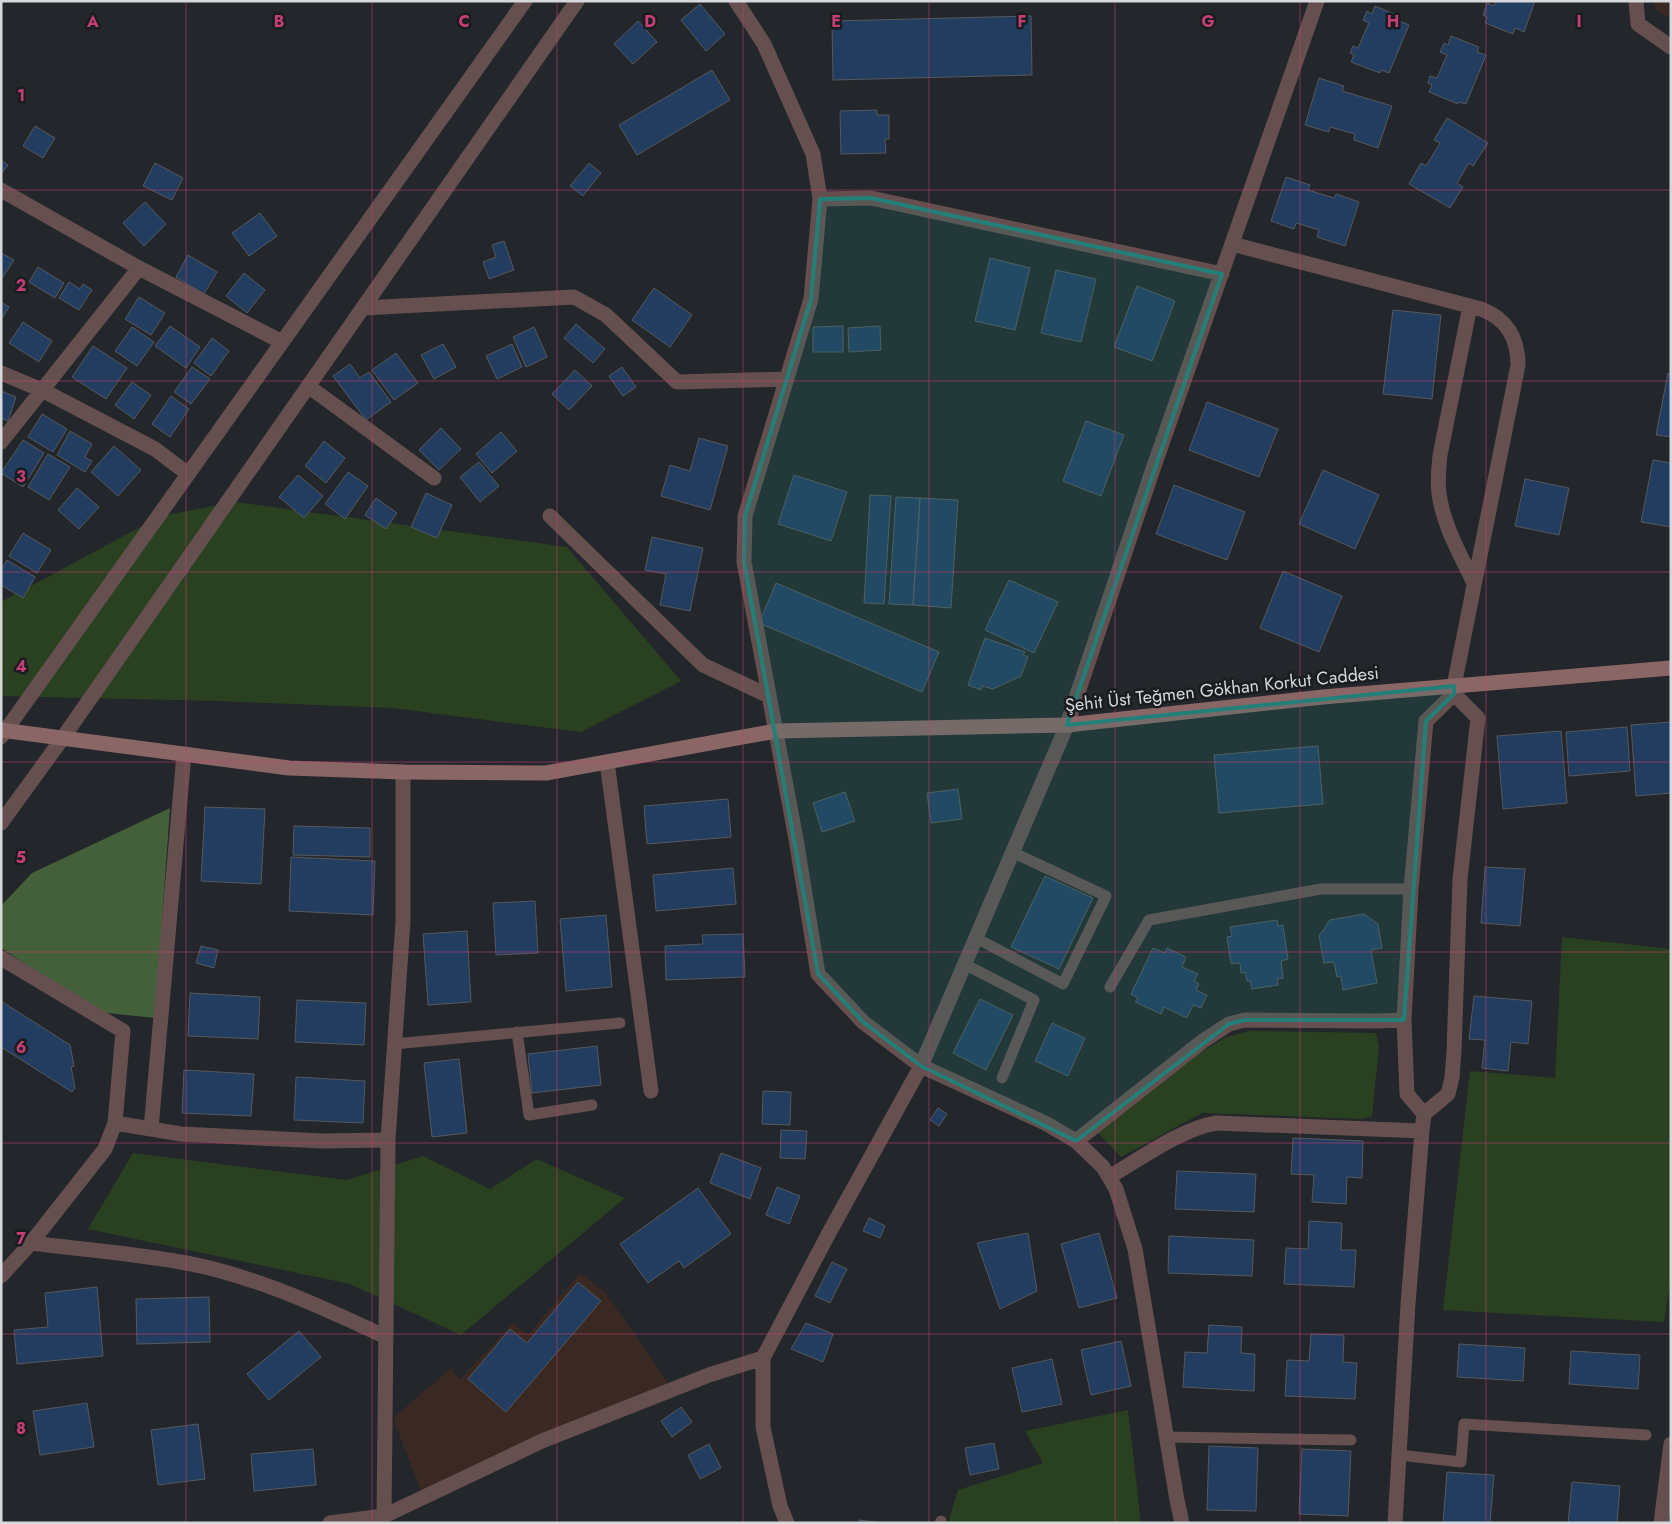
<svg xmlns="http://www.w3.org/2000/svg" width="1672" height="1524" font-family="Jost,sans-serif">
	<rect width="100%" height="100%" fill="#23262a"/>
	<path fill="#3a2822" d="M 1653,1 L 1671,1 L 1671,19 L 1656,9 Z
		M 580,1273 L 605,1292 L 668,1383 L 479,1468 L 421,1491 L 393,1418 L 451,1368 L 460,1379 L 513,1323 L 528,1335 Z"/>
	<path fill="#2a4121" d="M 235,502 L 567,547 L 681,681 L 581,732 L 393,708 L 219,701 L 1,696 L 1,602 L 161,516 Z
		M 1562,937 L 1671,949 L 1671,1278 L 1664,1322 L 1443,1310 L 1470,1071 L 1555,1078 Z
		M 1249,1031 L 1376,1033 L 1379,1047 L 1372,1116 L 1363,1119 L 1202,1113 L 1121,1157 L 1098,1133 L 1197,1055 L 1224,1038 Z
		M 133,1153 L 347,1180 L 423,1156 L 490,1189 L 537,1159 L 625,1198 L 461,1335 L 350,1284 L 88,1229 Z
		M 1128,1410 L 1141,1523 L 948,1523 L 958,1490 L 1043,1463 L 1025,1431 Z"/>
	<path fill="#44603a" d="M 170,808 L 155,1018 L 98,1012 L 1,948 L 1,906 L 32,873 Z"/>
	<path fill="#233d60" stroke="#55595d" d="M 1496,1 L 1535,1 L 1524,32 L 1515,28 L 1513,34 L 1485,23 L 1487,17 L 1483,15 L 1487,3 L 1494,6 Z
		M 700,4 L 725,34 L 706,51 L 681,20 Z
		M 1375,6 L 1399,16 L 1397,20 L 1409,25 L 1389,73 L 1381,70 L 1380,73 L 1351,62 L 1354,55 L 1350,53 L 1353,46 L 1358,48 L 1369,23 L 1363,20 L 1367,11 L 1372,14 Z
		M 1031,16 L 1032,75 L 833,80 L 832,21 Z
		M 638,21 L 657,42 L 633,64 L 614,44 Z
		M 1451,36 L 1479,47 L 1477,52 L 1486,55 L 1466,104 L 1459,102 L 1458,104 L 1429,92 L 1432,85 L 1428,83 L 1430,76 L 1437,78 L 1447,55 L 1440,52 L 1444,43 L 1448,45 Z
		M 712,70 L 730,100 L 637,155 L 619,125 Z
		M 1319,78 L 1344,86 L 1342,91 L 1392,106 L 1378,148 L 1354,140 L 1355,134 L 1330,127 L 1329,132 L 1305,125 Z
		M 877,110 L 877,115 L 889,115 L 889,139 L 885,139 L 886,153 L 841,154 L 840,111 Z
		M 1447,118 L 1488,143 L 1473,166 L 1469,163 L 1457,183 L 1463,187 L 1450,208 L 1409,184 L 1421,163 L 1426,166 L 1440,143 L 1434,140 Z
		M 35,126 L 55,138 L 43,158 L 23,146 Z
		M 1,160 L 8,165 L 1,174 Z
		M 155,163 L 183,178 L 172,200 L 143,186 Z
		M 589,163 L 601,173 L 583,196 L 570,186 Z
		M 1286,177 L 1310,185 L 1308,190 L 1334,198 L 1336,194 L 1359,202 L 1345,246 L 1317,237 L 1319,230 L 1296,223 L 1294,229 L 1271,221 Z
		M 145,202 L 166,224 L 144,246 L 123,223 Z
		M 260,213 L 277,236 L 249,256 L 232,233 Z
		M 504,241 L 514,270 L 489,279 L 483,262 L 496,257 L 492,245 Z
		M 1,253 L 14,260 L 2,278 L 1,278 Z
		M 188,255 L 217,272 L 204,294 L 176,277 Z
		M 990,258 L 1030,268 L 1015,330 L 975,321 Z
		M 38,267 L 64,283 L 55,298 L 29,282 Z
		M 1056,270 L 1096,279 L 1081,342 L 1041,333 Z
		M 244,273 L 265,290 L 247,313 L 226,296 Z
		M 69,282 L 80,289 L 83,284 L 92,290 L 79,310 L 59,298 Z
		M 1137,286 L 1175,301 L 1152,361 L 1114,347 Z
		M 654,288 L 692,315 L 670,347 L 632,320 Z
		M 139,297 L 165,313 L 151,335 L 125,319 Z
		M 1,302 L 9,307 L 1,320 Z
		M 1393,310 L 1441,315 L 1432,399 L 1383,394 Z
		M 23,322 L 52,341 L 39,362 L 9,343 Z
		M 576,324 L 605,349 L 593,363 L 564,338 Z
		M 170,326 L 200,347 L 186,368 L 155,346 Z
		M 843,326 L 843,352 L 813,352 L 813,327 Z
		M 880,326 L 881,350 L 849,352 L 848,328 Z
		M 132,327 L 154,342 L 137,366 L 115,351 Z
		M 534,327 L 547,357 L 526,367 L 513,337 Z
		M 212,338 L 229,351 L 211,376 L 194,363 Z
		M 443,344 L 456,367 L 434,379 L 421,355 Z
		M 512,344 L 522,367 L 497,379 L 486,356 Z
		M 93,346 L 127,368 L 106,399 L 72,377 Z
		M 396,353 L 418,383 L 394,400 L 372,370 Z
		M 350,364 L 360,378 L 369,372 L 391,402 L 366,420 L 333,376 Z
		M 192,367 L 210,379 L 191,404 L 174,392 Z
		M 622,367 L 636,387 L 623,396 L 609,376 Z
		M 575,370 L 592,386 L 569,410 L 552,394 Z
		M 1668,373 L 1671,374 L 1671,437 L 1656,435 Z
		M 132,382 L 151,395 L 134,419 L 115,405 Z
		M 1,391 L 16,397 L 8,421 L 1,418 Z
		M 171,396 L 189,409 L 170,437 L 152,424 Z
		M 1207,402 L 1278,429 L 1259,477 L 1189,450 Z
		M 42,414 L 67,429 L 53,452 L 28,437 Z
		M 1086,421 L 1124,435 L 1101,496 L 1063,481 Z
		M 441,428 L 461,449 L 439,470 L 419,450 Z
		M 70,431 L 92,444 L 85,457 L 92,461 L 85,472 L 57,455 Z
		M 501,432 L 517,451 L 492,473 L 476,454 Z
		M 699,438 L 728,446 L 710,510 L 661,496 L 670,465 L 690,471 Z
		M 23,440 L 44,453 L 23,487 L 1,473 Z
		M 324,441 L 345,458 L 326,483 L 305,466 Z
		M 114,446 L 141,470 L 118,496 L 91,472 Z
		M 48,454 L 70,467 L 49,500 L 28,487 Z
		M 1653,460 L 1671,463 L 1671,527 L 1641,522 Z
		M 479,462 L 499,486 L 480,502 L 460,477 Z
		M 1323,470 L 1379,495 L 1355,549 L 1299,524 Z
		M 348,472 L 368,486 L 345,519 L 325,504 Z
		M 298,475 L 323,496 L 304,518 L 279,497 Z
		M 794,475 L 847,492 L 831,541 L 778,524 Z
		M 1525,479 L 1569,488 L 1559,535 L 1515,526 Z
		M 1174,485 L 1245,512 L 1227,560 L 1156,534 Z
		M 77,488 L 99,507 L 79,529 L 58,510 Z
		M 426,493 L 452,505 L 437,538 L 411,527 Z
		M 870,495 L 891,496 L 884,604 L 864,603 Z
		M 896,497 L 920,498 L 913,605 L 889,604 Z
		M 376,498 L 397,513 L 386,529 L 365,515 Z
		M 920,498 L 958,500 L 951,608 L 913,605 Z
		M 23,533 L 51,550 L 37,573 L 9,556 Z
		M 652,537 L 703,548 L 690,611 L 660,605 L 666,574 L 645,570 Z
		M 7,560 L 35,577 L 23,598 L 1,585 L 1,570 Z
		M 1283,571 L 1342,596 L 1319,652 L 1260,628 Z
		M 1009,580 L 1058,602 L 1034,653 L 985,630 Z
		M 776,583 L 939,652 L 922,692 L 759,623 Z
		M 985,638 L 1025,652 L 1023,655 L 1028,657 L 1021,676 L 993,689 L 982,686 L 981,690 L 968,685 Z
		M 1671,722 L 1671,793 L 1636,796 L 1631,725 Z
		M 1627,727 L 1630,771 L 1569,776 L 1566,732 Z
		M 1561,731 L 1567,803 L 1503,809 L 1497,736 Z
		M 1318,746 L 1323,804 L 1219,813 L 1214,755 Z
		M 958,789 L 962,819 L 931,823 L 927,793 Z
		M 845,792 L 855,821 L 822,832 L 813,803 Z
		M 728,799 L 731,837 L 647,844 L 644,806 Z
		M 205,807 L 265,809 L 261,884 L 201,881 Z
		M 294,826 L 370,828 L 370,857 L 293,855 Z
		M 291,857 L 375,861 L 373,915 L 289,911 Z
		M 1485,867 L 1525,869 L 1520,926 L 1481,923 Z
		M 733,868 L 736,904 L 656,911 L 653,875 Z
		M 1045,876 L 1093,898 L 1059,969 L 1011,947 Z
		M 535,901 L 538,953 L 496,955 L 493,903 Z
		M 1364,914 L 1378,924 L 1382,948 L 1371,950 L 1377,983 L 1343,990 L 1341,976 L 1337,977 L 1334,962 L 1324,963 L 1319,936 L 1330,920 Z
		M 606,915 L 612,987 L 566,991 L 560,919 Z
		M 1277,920 L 1278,926 L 1283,925 L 1288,959 L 1281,961 L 1283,978 L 1277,979 L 1278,985 L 1252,989 L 1250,981 L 1247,981 L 1245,972 L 1241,973 L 1240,963 L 1231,964 L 1227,937 L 1232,936 L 1230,927 Z
		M 467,931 L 471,1002 L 428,1005 L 423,934 Z
		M 743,934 L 745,977 L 666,980 L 665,946 L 703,944 L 702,935 Z
		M 201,946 L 218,950 L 214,968 L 196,963 Z
		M 1153,948 L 1165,953 L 1167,948 L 1186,957 L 1182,967 L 1198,974 L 1194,981 L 1199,984 L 1196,990 L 1207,995 L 1201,1008 L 1193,1005 L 1187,1018 L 1164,1007 L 1161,1014 L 1135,1002 L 1138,998 L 1131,994 Z
		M 190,993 L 260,997 L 258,1039 L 188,1036 Z
		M 1474,996 L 1532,1001 L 1528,1044 L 1511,1042 L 1508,1071 L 1482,1068 L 1485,1040 L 1469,1039 Z
		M 980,999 L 1013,1015 L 986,1070 L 953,1053 Z
		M 297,1000 L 366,1003 L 364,1045 L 295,1042 Z
		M 1,1001 L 70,1045 L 74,1066 L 71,1067 L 75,1088 L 72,1092 L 1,1047 Z
		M 1052,1023 L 1085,1038 L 1068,1076 L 1035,1061 Z
		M 597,1046 L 601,1085 L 532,1093 L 528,1054 Z
		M 459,1059 L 467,1133 L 432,1137 L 424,1063 Z
		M 184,1070 L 254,1074 L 251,1116 L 182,1113 Z
		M 296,1077 L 365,1081 L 363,1123 L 294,1120 Z
		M 763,1091 L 791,1092 L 790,1125 L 762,1124 Z
		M 938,1108 L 947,1114 L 939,1126 L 930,1120 Z
		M 781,1130 L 807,1131 L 805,1159 L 780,1158 Z
		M 1293,1138 L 1363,1141 L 1362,1178 L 1347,1177 L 1346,1204 L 1312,1202 L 1314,1175 L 1291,1174 Z
		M 721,1153 L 761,1168 L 750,1199 L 710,1183 Z
		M 1177,1171 L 1256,1174 L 1254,1212 L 1175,1209 Z
		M 777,1187 L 800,1196 L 789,1224 L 766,1215 Z
		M 698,1188 L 731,1234 L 684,1268 L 679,1261 L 648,1283 L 620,1244 Z
		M 869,1218 L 885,1226 L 880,1238 L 863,1231 Z
		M 1309,1221 L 1342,1223 L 1341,1250 L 1356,1250 L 1354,1287 L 1284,1284 L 1286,1248 L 1308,1249 Z
		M 1028,1233 L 1037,1291 L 1000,1309 L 977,1243 Z
		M 1099,1233 L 1117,1298 L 1079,1308 L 1061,1244 Z
		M 1169,1236 L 1254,1240 L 1252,1276 L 1168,1273 Z
		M 832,1262 L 847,1269 L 830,1303 L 815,1296 Z
		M 578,1282 L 601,1301 L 506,1412 L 468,1379 L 510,1329 L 527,1343 Z
		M 97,1287 L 103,1356 L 17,1364 L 14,1330 L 48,1327 L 45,1293 Z
		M 209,1297 L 210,1342 L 137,1344 L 136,1299 Z
		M 806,1323 L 833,1334 L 823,1362 L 791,1349 Z
		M 1209,1325 L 1242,1327 L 1241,1353 L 1255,1354 L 1254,1391 L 1183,1387 L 1185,1352 L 1207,1353 Z
		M 299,1331 L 321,1357 L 269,1400 L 247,1374 Z
		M 1311,1334 L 1344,1335 L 1343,1362 L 1357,1363 L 1355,1399 L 1285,1396 L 1287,1360 L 1309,1361 Z
		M 1121,1341 L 1131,1386 L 1091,1395 L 1081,1350 Z
		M 1459,1344 L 1525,1348 L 1523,1381 L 1457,1377 Z
		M 1571,1351 L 1640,1355 L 1638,1389 L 1569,1384 Z
		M 1052,1359 L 1062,1404 L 1022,1412 L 1012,1368 Z
		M 87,1403 L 94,1447 L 40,1455 L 33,1411 Z
		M 681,1407 L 692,1422 L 672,1437 L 661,1421 Z
		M 198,1424 L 205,1479 L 158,1485 L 151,1430 Z
		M 994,1443 L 999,1469 L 970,1475 L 965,1448 Z
		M 709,1444 L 721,1468 L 700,1479 L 688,1455 Z
		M 1209,1446 L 1258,1448 L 1256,1511 L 1207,1510 Z
		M 313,1449 L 316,1485 L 254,1491 L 251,1454 Z
		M 1302,1449 L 1351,1451 L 1348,1516 L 1299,1514 Z
		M 1447,1472 L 1494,1475 L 1490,1523 L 1443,1523 Z
		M 1572,1482 L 1620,1486 L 1617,1523 L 1568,1523 Z
		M 859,1520 L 885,1523 L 859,1523 Z"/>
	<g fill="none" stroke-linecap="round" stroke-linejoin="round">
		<path stroke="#664f4f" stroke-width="11" d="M 976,938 L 1063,984 L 1106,896 L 1012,852
			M 964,964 L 1034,1000 L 1002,1078
			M 1110,987 L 1149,920 L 1321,889 L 1411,889
			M 517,1032 L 529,1115 L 592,1105
			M 394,1044 L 620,1023
			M 1166,1437 L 1351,1440
			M 1399,1455 L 1461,1462 L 1464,1424 L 1646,1435
			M 940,1523 L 941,1521"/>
		<path stroke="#664f4f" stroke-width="15" d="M 736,1 L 764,44 L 813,154 L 820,199 L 811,299 L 745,516 L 744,562 L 796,839 L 818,974 L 863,1022 L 921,1066 L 1045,1123 L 1076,1141 L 1103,1167 L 1116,1189 L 1135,1249 L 1177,1500 L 1182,1523
			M 1636,1 L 1638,24 L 1671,47
			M 1,190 L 139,268 L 282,342
			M 820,199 L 871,198 L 1222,274
			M 1232,244 L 1481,309 C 1507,319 1518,338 1518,365 L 1454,686 L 1454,694 L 1478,718 L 1460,879 L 1454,1051 L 1452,1078 L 1448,1094 L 1424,1114 L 1422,1131 L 1408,1304 L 1395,1523
			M 1470,306 L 1440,455 C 1439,467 1437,480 1439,493 C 1443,525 1460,554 1474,583
			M 363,308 L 574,297 L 606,315 L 677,382 L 787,379
			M 1,373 L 42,390 L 155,449 L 188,474
			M 308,386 L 434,478
			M 1,442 L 139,268
			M 550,516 L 703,665 L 769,696
			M 1,737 L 525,1
			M 607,762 L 651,1091
			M 1,823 L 62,739 L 577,1
			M 1,958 L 123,1031 L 115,1123 L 105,1149 L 31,1243 L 1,1276
			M 1424,1114 L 1407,1094 L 1404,1020 L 1411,889 L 1426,721 L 1454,694
			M 115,1123 L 181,1134 L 322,1141 L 388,1140 L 403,922 L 403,772
			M 151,1129 L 184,754
			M 1076,1141 L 1203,1041 L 1229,1024 L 1245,1020 L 1377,1021 L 1404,1020
			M 1109,1177 C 1140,1159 1181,1129 1216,1123 L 1422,1131
			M 31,1243 C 79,1249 127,1253 175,1261 C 249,1273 318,1305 386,1337
			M 384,1516 L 388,1140
			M 330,1523 L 384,1516 L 542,1441 L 709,1375 L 763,1358
			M 787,1523 L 780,1506 L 763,1427 L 763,1358 L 830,1231 L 921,1066 L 1067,725 L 1153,469 L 1317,1
			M 1661,1523 L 1671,1444"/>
		<path stroke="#8b6666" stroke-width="15" d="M 1,730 L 289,768 L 403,772 L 546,773 L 776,731 L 1067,725 L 1323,697 L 1671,668"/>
	</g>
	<path fill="#238079" fill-opacity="0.2" stroke="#238079" stroke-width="4" stroke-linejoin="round" d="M 871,198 L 1222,274 L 1067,725 L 1454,686 L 1454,694 L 1426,721 L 1404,1020 L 1245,1020 L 1229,1024 L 1076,1141 L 921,1066 L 863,1022 L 818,974 L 744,562 L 745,516 L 811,299 L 820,199 Z"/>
	<path fill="none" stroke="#c63e75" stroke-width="1" stroke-opacity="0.55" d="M 186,1 L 186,1523M 372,1 L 372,1523M 557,1 L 557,1523M 743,1 L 743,1523M 929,1 L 929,1523M 1115,1 L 1115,1523M 1300,1 L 1300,1523M 1486,1 L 1486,1523M 1,190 L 1671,190M 1,381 L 1671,381M 1,572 L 1671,572M 1,762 L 1671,762M 1,952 L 1671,952M 1,1143 L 1671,1143M 1,1334 L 1671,1334"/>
	<g text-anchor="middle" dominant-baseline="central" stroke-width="5" stroke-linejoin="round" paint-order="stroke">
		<g font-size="18" fill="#d6d8db" stroke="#1a1d20">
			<text transform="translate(1222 689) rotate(-6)">Şehit Üst Teğmen Gökhan Korkut Caddesi</text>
		</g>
	</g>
	<g font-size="16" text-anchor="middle" font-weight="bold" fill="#c63e75" stroke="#1a1d20" stroke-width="5" stroke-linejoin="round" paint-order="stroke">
		<text x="93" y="27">A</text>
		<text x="279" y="27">B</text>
		<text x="464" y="27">C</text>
		<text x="650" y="27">D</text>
		<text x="836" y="27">E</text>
		<text x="1022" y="27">F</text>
		<text x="1208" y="27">G</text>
		<text x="1393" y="27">H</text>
		<text x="1579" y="27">I</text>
		<text x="21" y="101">1</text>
		<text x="21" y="291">2</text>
		<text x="21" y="482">3</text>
		<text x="21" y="672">4</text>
		<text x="21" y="863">5</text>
		<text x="21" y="1053">6</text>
		<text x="21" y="1244">7</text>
		<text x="21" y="1434">8</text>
	</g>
	<rect width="1672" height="1524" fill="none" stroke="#d6d8db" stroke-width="5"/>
</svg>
